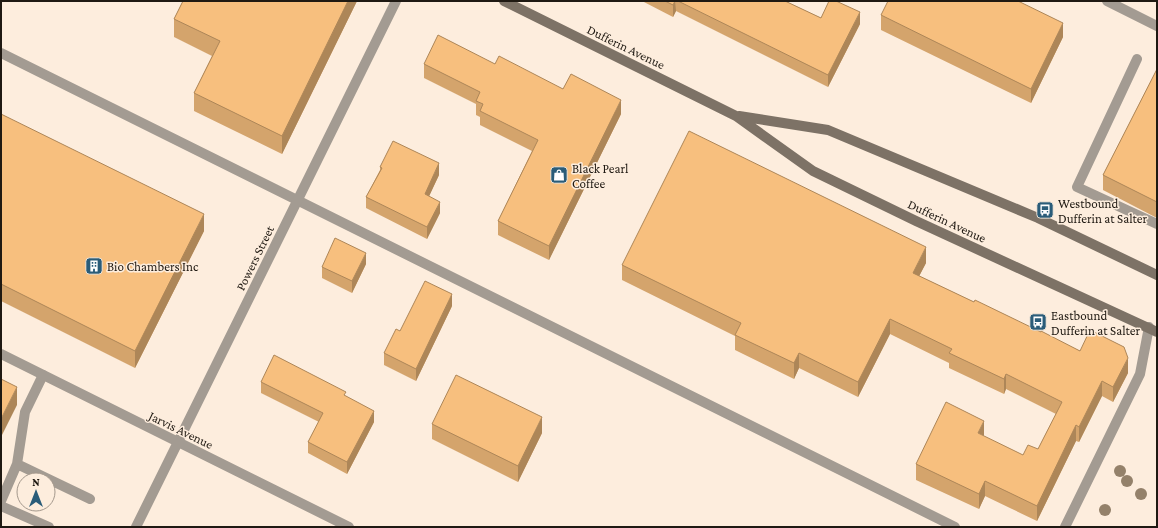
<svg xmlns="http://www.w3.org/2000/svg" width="1158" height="528" font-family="'Crimson Pro',serif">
	<rect width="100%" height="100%" fill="#fdeddd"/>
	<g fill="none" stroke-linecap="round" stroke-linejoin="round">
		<path stroke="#a39b92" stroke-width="10" d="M 1107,1 L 1157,26
			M 1,53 L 955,527
			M 1137,59 L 1077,187 L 1157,224
			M 17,464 L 90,499
			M 1,501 L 17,464 L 25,412 L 43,375
			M 1,506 L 49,527
			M 1065,527 L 1140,374 L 1149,327"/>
		<path stroke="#a39b92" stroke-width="10" d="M 1,354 L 349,527
			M 136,527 L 396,1"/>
		<path stroke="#7d7266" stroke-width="10" d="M 504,1 L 736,116 L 813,171 L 916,221 L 1157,332
			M 739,116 L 828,130 L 1038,218 L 1157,275"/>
	</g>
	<g fill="#94816a">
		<circle cx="1120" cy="471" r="6"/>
		<circle cx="1127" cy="481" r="6"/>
		<circle cx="1141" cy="494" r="6"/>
		<circle cx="1105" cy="510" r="6"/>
	</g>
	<path fill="#d4a46c" d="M 183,1 L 357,1 L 282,154 L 194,111 L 194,93 L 212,56 L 174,37 L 174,19 Z
		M 642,1 L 785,1 L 821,18 L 860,24 L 828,87 L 676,11 L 673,17 Z
		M 881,15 L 1063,37 L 1031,103 L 881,30 Z
		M 424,64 L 495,64 L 563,89 L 621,114 L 549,260 L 498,235 L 498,221 L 532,151 L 480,125 L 480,117 L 476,115 L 476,104 L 424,78 Z
		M 1157,69 L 1157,218 L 1103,190 L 1103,175 Z
		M 1,114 L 204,231 L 135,368 L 1,301 Z
		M 380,167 L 439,175 L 429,196 L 440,213 L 427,239 L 366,208 L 366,197 L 380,170 Z
		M 926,263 L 919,276 L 974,302 L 1128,373 L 1113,402 L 1102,396 L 1079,442 L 1076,441 L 1037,521 L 985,496 L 979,509 L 916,480 L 916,464 L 1023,455 L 1038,449 L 1056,414 L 1006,389 L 1004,394 L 949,368 L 949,363 L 890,334 L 858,397 L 799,368 L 794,379 L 735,350 L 735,336 L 622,280 L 622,265 Z
		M 366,264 L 352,293 L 322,278 L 322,267 Z
		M 452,306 L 416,381 L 384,365 L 384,353 L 400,331 Z
		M 261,382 L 346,396 L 374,422 L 347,474 L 308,453 L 308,442 L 319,422 L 261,393 Z
		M 432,424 L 542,433 L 518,482 L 432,439 Z"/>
	<path fill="#ad8658" d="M 348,1 L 357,1 L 282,154 L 282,136 Z
		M 675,1 L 676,11 L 673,17 L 673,5 Z
		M 860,12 L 860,24 L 828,87 L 828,75 Z
		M 1063,23 L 1063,37 L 1031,103 L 1031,89 Z
		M 621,100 L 621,114 L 549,260 L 549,246 Z
		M 439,163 L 439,175 L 425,205 L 425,194 Z
		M 440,202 L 440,213 L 427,239 L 427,227 Z
		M 204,214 L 204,231 L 135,368 L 135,351 Z
		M 926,247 L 926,263 L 913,288 L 913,273 Z
		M 366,253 L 366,264 L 352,293 L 352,281 Z
		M 452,294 L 452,306 L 416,381 L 416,369 Z
		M 890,319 L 890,334 L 858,397 L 858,382 Z
		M 799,353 L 799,368 L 794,379 L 794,363 Z
		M 1128,358 L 1128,373 L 1113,402 L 1113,387 Z
		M 1006,374 L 1006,389 L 1004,394 L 1004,379 Z
		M 1102,381 L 1102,396 L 1079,442 L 1079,427 Z
		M 17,387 L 17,405 L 1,437 L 1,419 Z
		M 374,411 L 374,422 L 347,474 L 347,462 Z
		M 542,417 L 542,433 L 518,482 L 518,466 Z
		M 984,421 L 984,436 L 978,433 Z
		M 1076,425 L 1076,441 L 1037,521 L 1037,506 Z
		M 985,481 L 985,496 L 979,509 L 979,494 Z"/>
	<path fill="#f7bf7e" stroke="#ad8658" d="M 183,1 L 348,1 L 282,136 L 194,93 L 220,41 L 174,19 Z
		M 665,1 L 675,1 L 673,5 Z
		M 678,1 L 785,1 L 821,18 L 829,1 L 836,1 L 860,12 L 828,75 Z
		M 888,1 L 1018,1 L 1063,23 L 1031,89 L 881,15 Z
		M 438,35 L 495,64 L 499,56 L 563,89 L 571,74 L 621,100 L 549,246 L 498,221 L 538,140 L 480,111 L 483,104 L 476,101 L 480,92 L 424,64 Z
		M 1157,69 L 1157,202 L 1103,175 Z
		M 1,114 L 204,214 L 135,351 L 1,284 Z
		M 689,131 L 926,247 L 913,273 L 974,302 L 975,300 L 1041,332 L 1041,331 L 1080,351 L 1090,330 L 1124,347 L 1128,358 L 1113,387 L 1102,381 L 1079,427 L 1076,425 L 1037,506 L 985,481 L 979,494 L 916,464 L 946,402 L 984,421 L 978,433 L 1023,455 L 1028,445 L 1038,449 L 1062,402 L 1006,374 L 1004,379 L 949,353 L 952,349 L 890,319 L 858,382 L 799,353 L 794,363 L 735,335 L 741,323 L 622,265 Z
		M 393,141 L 439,163 L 425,194 L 440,202 L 427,227 L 366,197 L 382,168 L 380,167 Z
		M 335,238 L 366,253 L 352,281 L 322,267 Z
		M 425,281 L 452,294 L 416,369 L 384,353 L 396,329 L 400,331 Z
		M 274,355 L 346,392 L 344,395 L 374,411 L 347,462 L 308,442 L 323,413 L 261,382 Z
		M 456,375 L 542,417 L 518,466 L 432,424 Z
		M 1,379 L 17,387 L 1,419 Z"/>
	<defs>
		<symbol id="shop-square" viewBox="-11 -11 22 22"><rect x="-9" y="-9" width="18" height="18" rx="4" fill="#2a5c79" stroke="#fdeddd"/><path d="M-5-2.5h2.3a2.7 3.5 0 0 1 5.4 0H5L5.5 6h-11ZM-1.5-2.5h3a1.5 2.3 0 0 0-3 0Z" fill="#fff"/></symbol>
		<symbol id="bus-square" viewBox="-11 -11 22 22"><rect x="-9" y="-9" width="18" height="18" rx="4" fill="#2a5c79" stroke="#fdeddd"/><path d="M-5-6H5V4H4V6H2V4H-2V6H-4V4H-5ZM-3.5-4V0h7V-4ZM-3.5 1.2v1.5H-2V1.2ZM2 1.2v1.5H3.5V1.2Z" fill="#fff"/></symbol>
		<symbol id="building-square" viewBox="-11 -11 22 22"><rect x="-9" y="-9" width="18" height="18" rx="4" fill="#2a5c79" stroke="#fdeddd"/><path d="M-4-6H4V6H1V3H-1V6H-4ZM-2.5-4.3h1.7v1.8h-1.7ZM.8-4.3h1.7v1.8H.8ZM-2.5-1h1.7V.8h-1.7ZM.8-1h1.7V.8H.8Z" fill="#fff"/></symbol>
	</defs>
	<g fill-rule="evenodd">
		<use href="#shop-square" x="549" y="165" width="20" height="20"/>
		<use href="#bus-square" x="1035" y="200" width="20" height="20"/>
		<use href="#building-square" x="84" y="256" width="20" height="20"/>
		<use href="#bus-square" x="1028" y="312" width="20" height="20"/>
	</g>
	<g text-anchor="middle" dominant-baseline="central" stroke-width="3" stroke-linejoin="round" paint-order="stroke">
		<g font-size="13" fill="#1f1912" stroke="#fdeddd">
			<text transform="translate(626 47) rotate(26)">Dufferin Avenue</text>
			<text transform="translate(947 221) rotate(25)">Dufferin Avenue</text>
			<text transform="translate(255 258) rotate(-64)">Powers Street</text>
			<text transform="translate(181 430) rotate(26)">Jarvis Avenue</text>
		</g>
		<g font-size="13" fill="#1f1912" stroke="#fdeddd" text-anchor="start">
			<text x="572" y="168">Black Pearl<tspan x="572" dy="15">Coffee</tspan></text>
			<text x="1058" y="203">Westbound<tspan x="1058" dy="15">Dufferin at Salter</tspan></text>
			<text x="107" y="266">Bio Chambers Inc</text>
			<text x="1051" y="315">Eastbound<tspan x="1051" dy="15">Dufferin at Salter</tspan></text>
		</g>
	</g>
	<rect width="1158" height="528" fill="none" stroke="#1f1912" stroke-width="4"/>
	<g transform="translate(36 492)"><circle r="19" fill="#fdeddd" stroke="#a4988c"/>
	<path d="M0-3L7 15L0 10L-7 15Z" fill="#2a5c79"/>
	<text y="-6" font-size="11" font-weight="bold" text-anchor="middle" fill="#1f1912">N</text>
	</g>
</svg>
